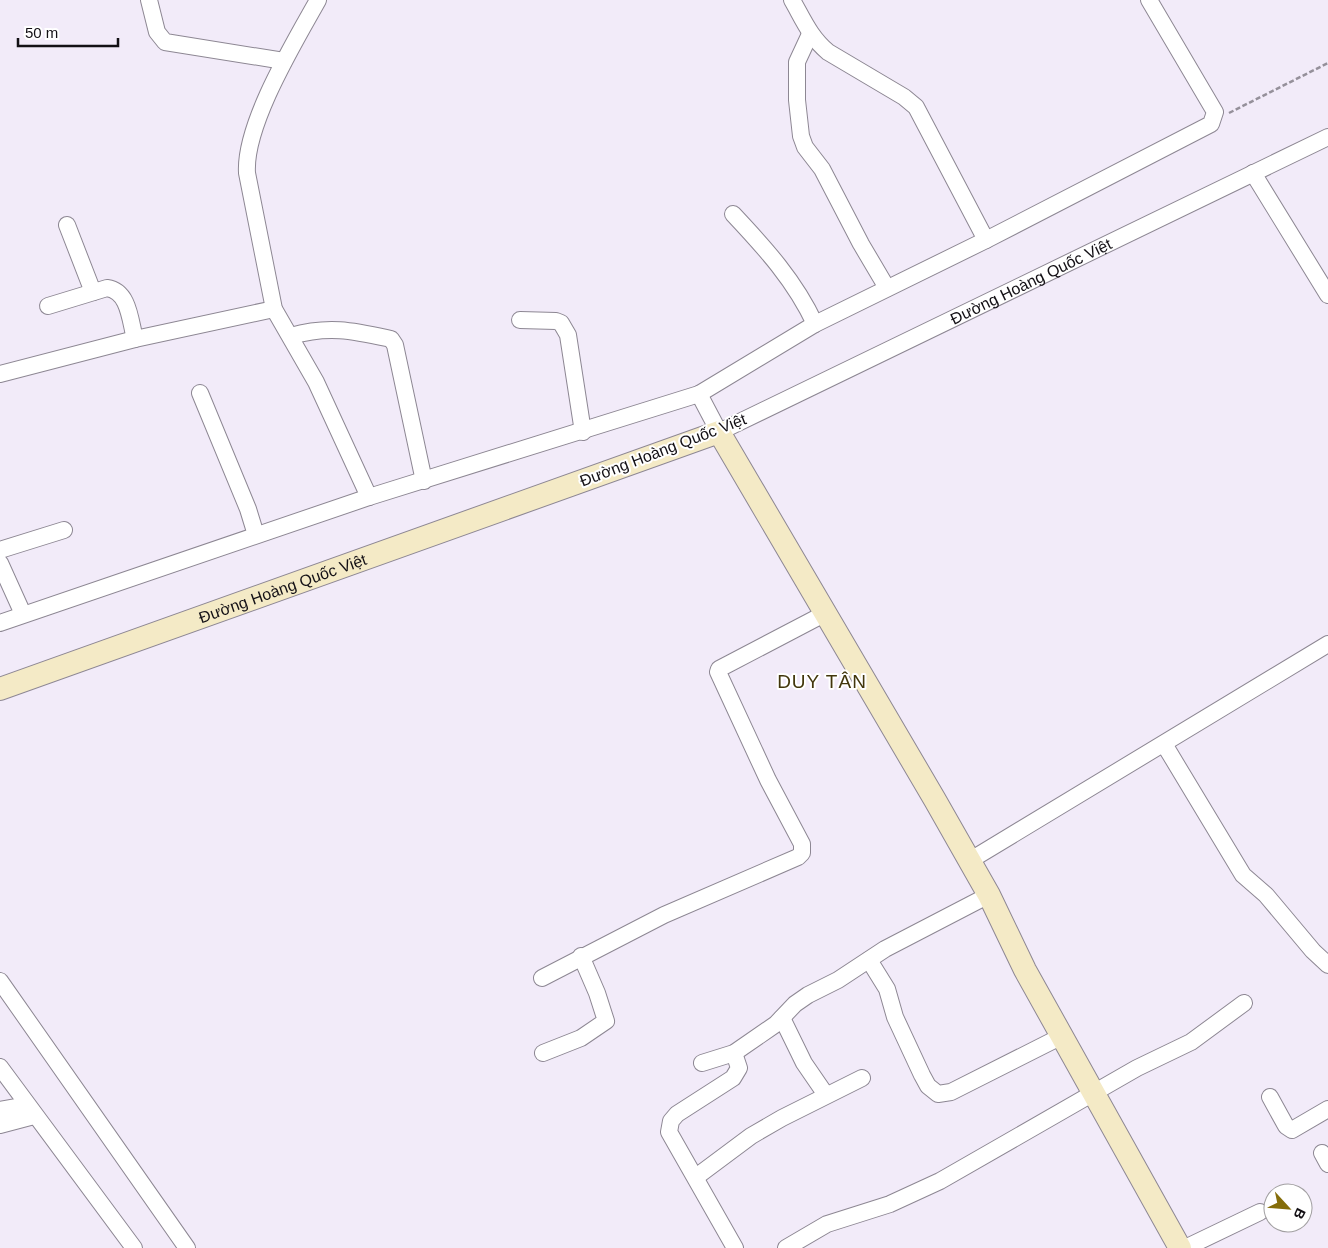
<svg xmlns="http://www.w3.org/2000/svg" width="1328" height="1248" font-family="Arial,sans-serif">
	<rect width="100%" height="100%" fill="#f2ebf9"/>
	<g fill="none" stroke-linecap="round" stroke-linejoin="round">
		<defs>
			<g id="street">
				<path d="M 149,0 L 157,32 L 165,42 L 284,61"/>
				<path d="M 318,0 C 294,43 244,125 247,173 L 274,309 L 316,382 L 369,497"/>
				<path d="M 792,0 C 803,19 810,37 828,52 L 904,97 L 916,107 L 986,240"/>
				<path d="M 810,34 L 797,62 L 797,100 L 801,136 L 805,147 L 822,169 L 861,244 L 887,288"/>
				<path d="M 1253,173 L 1328,295"/>
				<path d="M 733,214 C 765,248 795,281 815,324"/>
				<path d="M 67,225 L 93,292"/>
				<path d="M 48,306 L 107,288 C 129,291 130,320 135,339"/>
				<path d="M 520,320 L 556,321 L 561,323 L 568,335 L 583,432"/>
				<path d="M 291,336 C 329,325 354,331 391,339 L 395,345 L 424,481"/>
				<path d="M 0,374 L 135,339 L 274,309"/>
				<path d="M 200,393 L 248,509 L 256,535"/>
				<path d="M 699,394 L 815,324 L 986,240 L 1211,124 L 1215,112 L 1149,0"/>
				<path d="M 0,550 L 64,530"/>
				<path d="M 0,563 L 23,614"/>
				<path id="s1" d="M 0,623 L 369,497 L 699,394 L 719,432 L 1328,137"/>
				<path d="M 1164,744 L 1243,875 L 1266,895 L 1313,951 L 1328,965"/>
				<path d="M 969,861 L 1328,644"/>
				<path d="M 869,960 L 887,989 L 895,1017 L 922,1075 L 928,1086 L 938,1094 L 951,1092 L 1062,1036"/>
				<path d="M 542,978 L 664,915 L 798,857 L 802,853 L 802,844 L 768,780 L 718,672 L 719,669 L 826,613"/>
				<path d="M 0,981 L 187,1248"/>
				<path d="M 782,1018 L 804,1063 L 826,1095"/>
				<path d="M 543,1053 L 581,1038 L 606,1021 L 597,993 L 581,956"/>
				<path d="M 734,1053 L 739,1068 L 733,1078 L 677,1114 L 671,1121 L 669,1132 L 735,1248"/>
				<path d="M 702,1063 L 734,1053 L 776,1024 L 795,1004 L 808,995 L 838,980 L 885,949 L 989,895"/>
				<path d="M 0,1067 L 134,1248"/>
				<path d="M 1270,1097 L 1286,1126 L 1292,1130 L 1328,1109"/>
				<path d="M 0,1110 L 27,1105"/>
				<path d="M 0,1125 L 34,1116"/>
				<path d="M 1322,1153 L 1328,1164"/>
				<path d="M 696,1177 L 751,1136 L 782,1118 L 862,1078"/>
				<path d="M 786,1248 L 827,1224 L 890,1204 L 940,1181 L 1137,1068 L 1191,1042 L 1244,1003"/>
				<path d="M 1185,1248 L 1260,1212"/>
			</g>
			<g id="secondary">
				<path id="s2" d="M 0,689 L 719,432 L 935,800 L 989,895 L 1025,970 L 1180,1248"/>
			</g>
		</defs>
		<use href="#street" stroke="#8d8793" stroke-width="18"/>
		<use href="#secondary" stroke="#8d8793" stroke-width="24"/>
		<path stroke="#95909a" stroke-width="2.5" stroke-dasharray="5 2.5" stroke-linecap="butt" d="M 1229,113 L 1328,63"/>
		<use href="#street" stroke="#fff" stroke-width="16"/>
		<use href="#secondary" stroke="#f4eac6" stroke-width="22"/>
	</g>
	<g text-anchor="middle" dominant-baseline="central" stroke-width="4" stroke-linejoin="round" paint-order="stroke">
		<g font-size="16" fill="#131015" stroke="#fff">
			<text stroke="none"><textPath href="#s1" startOffset="1125">Đường Hoàng Quốc Việt</textPath></text>
			<text transform="translate(663 450) rotate(-21)">Đường Hoàng Quốc Việt</text>
			<text stroke="none"><textPath href="#s2" startOffset="300">Đường Hoàng Quốc Việt</textPath></text>
		</g>
		<g font-size="19" letter-spacing="1" fill="#42360c" stroke="#fff">
			<text x="822" y="681">DUY TÂN</text>
		</g>
	</g>
	<g transform="translate(1288 1208) rotate(116)"><circle r="24" fill="#ffffff" stroke="#a19fa1"/>
	<path d="M0-4L9 19L0 12L-9 19Z" fill="#856d0a"/>
	<text y="-8" font-size="14" font-weight="bold" text-anchor="middle" fill="#131015">B</text>
	</g>
	<path d="M18 38v8h100v-8" fill="none" stroke="#131015" stroke-width="2.5"/>
	<text x="25" y="38" font-size="15" fill="#131015" stroke="#ffffff" stroke-width="4" paint-order="stroke">50 m</text>
</svg>
